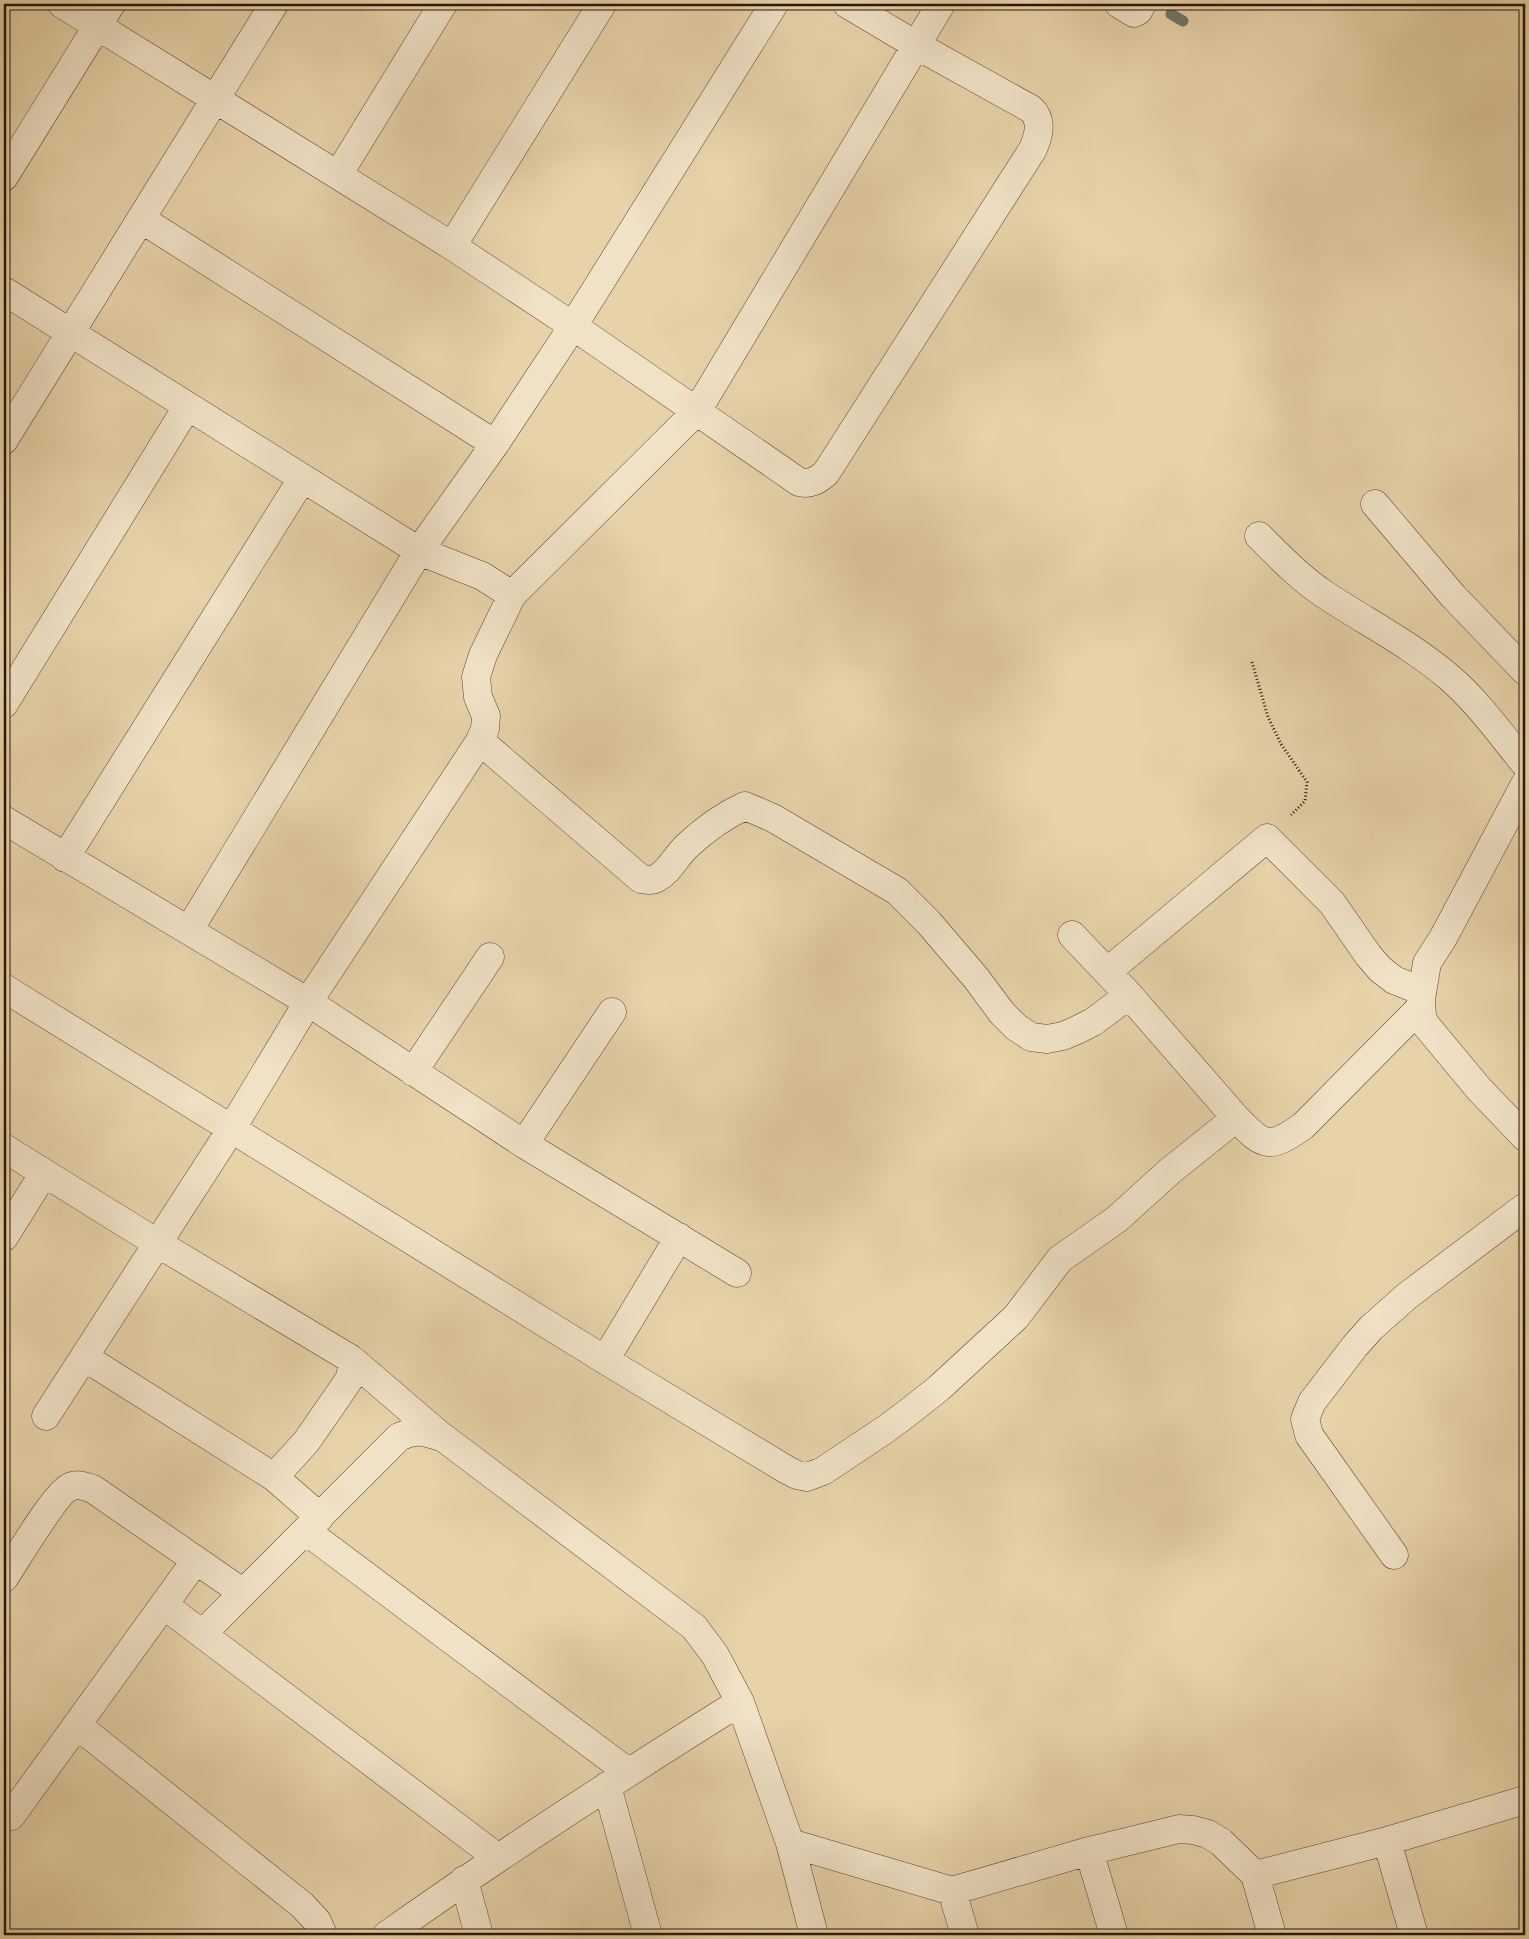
<svg xmlns="http://www.w3.org/2000/svg" width="1529" height="1939" font-family="Vollkorn,serif">
	<rect width="100%" height="100%" fill="#e8d3a9"/>
	<filter id="stains"><feTurbulence type="fractalNoise" baseFrequency=".004" numOctaves="4"/><feColorMatrix values="0 0 0 0 .2 0 0 0 0 .09 0 0 0 0 .02 0 0 0 .5 -.17"/></filter>
	<radialGradient id="worn" r=".72"><stop offset=".6" stop-color="#630" stop-opacity="0"/><stop offset="1" stop-color="#630" stop-opacity=".3"/></radialGradient>
	<g fill="none" stroke-linecap="round" stroke-linejoin="round">
		<path stroke="#6c776a" stroke-width="11" d="M 1171,14 L 1183,21"/>
		<defs>
			<path id="minor" d="M 62,4 L 452,246 L 573,326 L 799,482 C 810,485 818,480 826,473 L 1033,149 C 1039,135 1043,120 1031,109 L 916,45 L 847,4
				M 1119,4 L 1134,13 L 1138,11 L 1142,4
				M 338,175 L 443,4
				M 4,177 L 111,4
				M 141,219 L 495,444
				M 452,246 L 602,4
				M 4,291 L 419,551 L 482,576 L 512,595
				M 4,440 L 274,4
				M 1375,504 L 1453,596 L 1525,671
				M 1259,536 C 1280,557 1300,578 1324,594 C 1366,622 1412,645 1450,678 C 1477,701 1503,737 1525,764
				M 4,704 L 187,407
				M 480,741 L 641,879 C 647,880 652,881 657,878 C 670,871 676,856 687,846 C 704,830 723,816 745,806 L 773,818 L 897,891 L 929,923 L 976,978 L 1002,1013 L 1016,1027 L 1031,1037 L 1047,1039 L 1063,1036 L 1077,1030 L 1093,1022 L 1129,995
				M 4,820 L 308,1002 L 524,1144 L 737,1273
				M 65,858 L 302,479
				M 189,930 L 419,551 L 495,444 L 573,326 L 774,4
				M 1072,935 L 1129,995 L 1236,1118 C 1264,1147 1269,1150 1303,1126 L 1421,1007
				M 1107,972 L 1267,838 L 1332,903 L 1368,955 L 1380,969 L 1394,980 L 1422,991
				M 4,988 L 605,1360 L 787,1470 L 797,1475 L 807,1477 L 823,1471 L 886,1429 L 910,1411 L 939,1388 L 1016,1317 L 1060,1259 L 1117,1219 L 1170,1171 L 1236,1118
				M 413,1072 L 490,957
				M 524,1144 L 612,1012
				M 4,1148 L 157,1243 L 351,1359 L 442,1437
				M 4,1237 L 44,1173
				M 84,1357 L 274,1477 L 306,1442 L 340,1393 L 350,1378 L 353,1361
				M 605,1360 L 679,1237
				M 46,1416 L 232,1128 L 308,1002 L 480,741 L 485,729 L 486,716 L 478,697 L 476,677 L 483,655 L 512,595 L 697,411 L 941,4
				M 274,1477 L 320,1517
				M 306,1531 L 628,1772
				M 1394,1555 L 1309,1435 L 1305,1419 L 1312,1402 L 1355,1346 L 1371,1328 L 1407,1296 L 1525,1207
				M 4,1578 C 15,1562 56,1492 70,1487 C 77,1483 86,1487 93,1489 L 242,1592
				M 164,1605 L 202,1634 L 399,1437 C 418,1428 425,1432 444,1438 L 694,1627 L 715,1655 L 740,1702 L 790,1843 L 814,1935
				M 202,1634 L 498,1858
				M 77,1725 L 302,1905 L 317,1921 L 323,1935
				M 607,1786 L 648,1935
				M 4,1818 L 11,1816 L 196,1560
				M 1387,1841 L 1414,1935
				M 790,1843 L 952,1891 L 1089,1851 L 1179,1829 L 1193,1830 L 1208,1834 L 1221,1842 L 1255,1875 L 1272,1935
				M 1089,1851 L 1114,1935
				M 1255,1875 L 1387,1841 L 1525,1800
				M 464,1880 L 479,1935
				M 952,1891 L 965,1935
				M 387,1935 C 502,1853 620,1777 740,1702"/>
			<path id="tertiary" d="M 1525,784 L 1443,938 L 1427,963 L 1421,999 L 1422,1016 L 1425,1024 L 1479,1089 L 1525,1137"/>
		</defs>
		<use href="#minor" stroke="#59452e" stroke-width="29"/>
		<use href="#tertiary" stroke="#59452e" stroke-width="29"/>
		<path stroke="#291605" stroke-width="3" stroke-dasharray="1 2.5" stroke-linecap="butt" d="M 1252,662 L 1268,717 L 1281,744 L 1307,782 L 1305,801 L 1291,815"/>
		<use href="#minor" stroke="#f0e2c7" stroke-width="28"/>
		<use href="#tertiary" stroke="#f0e2c7" stroke-width="28"/>
	</g>
	<rect width="1529" height="1939" fill="none" stroke="#e8d3a9" stroke-width="20"/>
	<rect x="5" y="5" width="1519" height="1929" fill="none" stroke="#291605" stroke-width="2.5"/>
	<rect x="10" y="10" width="1509" height="1919" fill="none" stroke="#291605"/>
	<rect width="100%" height="100%" filter="url(#stains)"/>
	<rect width="100%" height="100%" fill="url(#worn)"/>
</svg>
